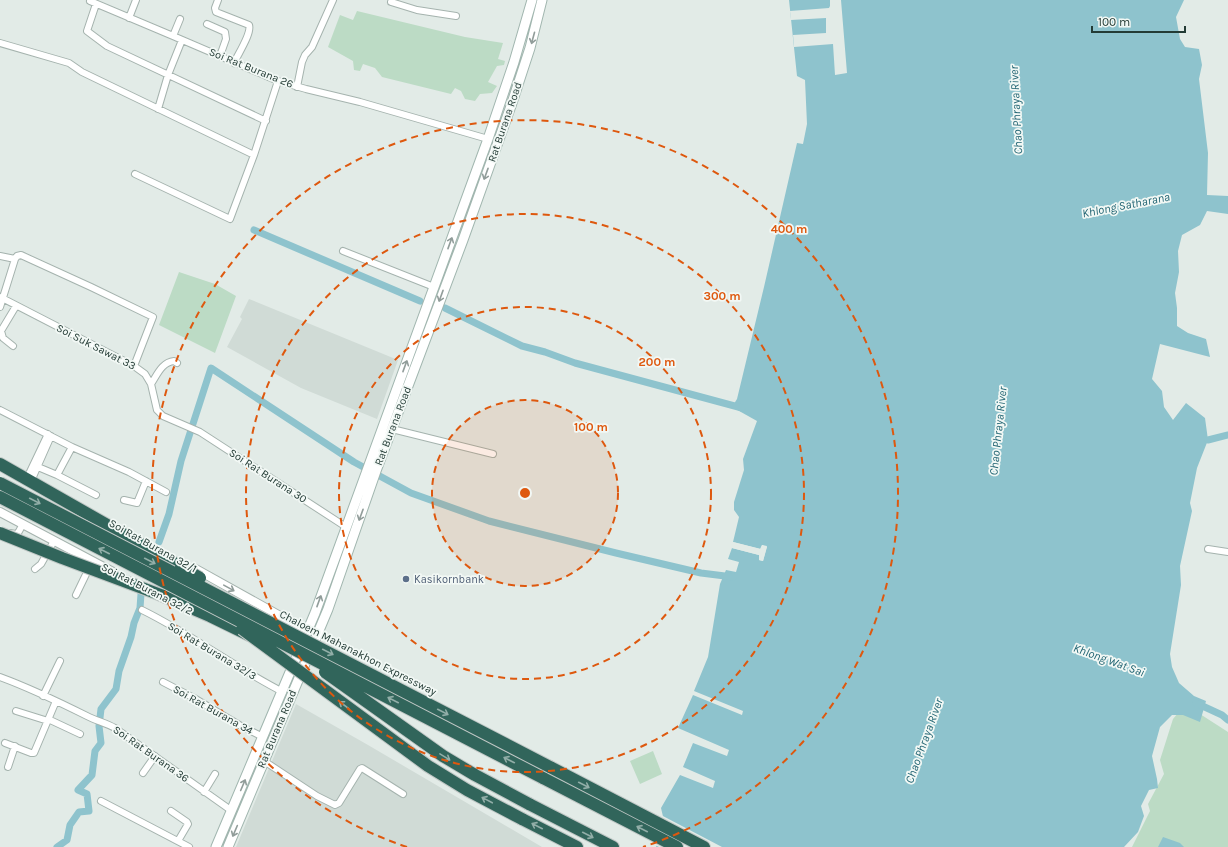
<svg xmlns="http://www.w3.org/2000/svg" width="1228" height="847" font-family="Karla,sans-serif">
	<rect width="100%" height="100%" fill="#e2ebe7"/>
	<path fill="#d0dbd6" d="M 249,299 L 398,360 L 377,419 L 301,388 L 227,347 L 242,319 L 240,317 Z
		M 296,704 L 368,745 L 542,847 L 236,847 Z"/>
	<path fill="#bcdbc5" d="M 357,11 L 465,37 L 503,43 L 498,59 L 505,61 L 504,65 L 497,66 L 488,82 L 497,86 L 492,93 L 480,94 L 475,101 L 465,99 L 461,91 L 455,88 L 451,94 L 382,77 L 375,68 L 363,64 L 360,71 L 354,70 L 353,61 L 328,47 L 340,15 L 353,20 Z
		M 179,272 L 215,284 L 236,296 L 215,353 L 159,325 Z
		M 1178,713 L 1200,714 L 1228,732 L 1228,847 L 1132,847 L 1150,811 L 1148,804 L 1164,774 L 1160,760 L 1173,719 Z
		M 653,751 L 662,774 L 640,784 L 630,761 Z"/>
	<path fill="#8ec3cd" d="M 789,0 L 1184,0 L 1176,17 L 1180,39 L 1185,47 L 1199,49 L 1202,65 L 1199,79 L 1208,153 L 1207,195 L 1228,196 L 1228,214 L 1207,211 L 1200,225 L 1182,235 L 1178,251 L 1179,272 L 1175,293 L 1177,308 L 1177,326 L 1188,333 L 1206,339 L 1210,357 L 1160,344 L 1152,379 L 1162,391 L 1164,407 L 1173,420 L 1186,403 L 1205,418 L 1208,440 L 1197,468 L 1190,503 L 1192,511 L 1180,566 L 1181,585 L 1170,654 L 1172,667 L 1179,683 L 1194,696 L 1206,701 L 1200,722 L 1183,715 L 1172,715 L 1160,727 L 1152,756 L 1157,779 L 1158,788 L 1149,790 L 1141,806 L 1144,816 L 1138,832 L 1124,847 L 656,847 L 665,825 L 661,808 L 680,775 L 713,788 L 715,781 L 683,767 L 693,743 L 727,756 L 729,750 L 678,728 L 693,695 L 742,715 L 743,711 L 694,691 L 708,657 L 720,584 L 726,570 L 736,572 L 739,562 L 728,559 L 732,548 L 759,555 L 759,560 L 763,561 L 767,547 L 762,545 L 761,549 L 733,542 L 739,517 L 734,510 L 734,502 L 744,470 L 743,459 L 757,421 L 732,407 L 737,399 L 764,287 L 797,143 L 803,144 L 807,124 L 805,80 L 797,76 Z
		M 1163,837 L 1180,843 L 1184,847 L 1158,847 Z"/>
	<path fill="#e2ebe7" d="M 830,0 L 841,0 L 847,73 L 835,75 L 833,44 L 794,47 L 793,35 L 826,33 L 826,18 L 791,20 L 790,11 L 829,8 L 830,6 Z
		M 733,542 L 760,549 L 762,545 L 767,546 L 763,561 L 759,560 L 759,555 L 732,548 L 732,546 L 760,553 L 762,558 L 765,548 L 763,547 L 760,551 L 733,544 Z
		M 661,815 L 722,847 L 659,847 L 655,845 L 663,825 Z"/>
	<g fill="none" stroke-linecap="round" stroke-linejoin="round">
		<path stroke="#8ec3cd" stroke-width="7" d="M 254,230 L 420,301
			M 445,308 L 522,346 L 545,352 L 575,363 L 742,408
			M 1208,440 L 1228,435
			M 159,542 L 169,514 L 181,461 L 211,368 L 354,462 L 411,493 L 489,521 L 616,553 L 701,573 L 733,577
			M 1196,703 L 1222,715 L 1228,720
			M 57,847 L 67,840 L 70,825 L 79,812 L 89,811 L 87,794 L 78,790 L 92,775 L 95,751 L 101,743 L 99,726 L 101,709 L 116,689 L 119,671 L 131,637 L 134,623 L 140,608 L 141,594"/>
		<defs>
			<path id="minor" d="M 218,0 L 215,8 L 216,12 L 249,25 C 252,33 238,54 234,63
				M 90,1 L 173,36 L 278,81 L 306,89 L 360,102 L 488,139
				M 391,2 L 417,10 L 456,16
				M 96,4 L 87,31 L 107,46 L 266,121
				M 129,18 L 136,0
				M 207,24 L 225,32 L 226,39 L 220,56
				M 173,36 L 180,19
				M 0,43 L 69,63 L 82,72 L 254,155
				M 297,87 L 302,62 L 305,55 L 312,47 L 333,0
				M 158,109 L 168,75 L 182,40
				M 135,174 L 230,219 L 254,155 L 278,81
				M 343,251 L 434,287
				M 0,256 L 15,259
				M 0,297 L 134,366 L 145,374 L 151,384 L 157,410 L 163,416 L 200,432 L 346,527
				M 0,307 L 15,259 L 17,256 L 21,255 L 91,287 L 153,317 L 134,366
				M 13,346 L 3,338 L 1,331 L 16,306
				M 151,384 C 157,375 162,362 174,361 L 177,363
				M 0,410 L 72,447 L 129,472 L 166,492
				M 392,429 L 493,454
				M 72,447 L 57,475 L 96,495
				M 38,467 L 57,475
				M 28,476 L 48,434
				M 32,479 L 51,436
				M 124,500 L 137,503 L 146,481
				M 10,533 L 16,534 L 18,533 L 23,524
				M 1208,549 L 1228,552
				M 35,569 L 41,564 L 54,541
				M 76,595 L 90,566
				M 142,610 C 191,634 234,667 283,692
				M 0,677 C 30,688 59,702 87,716 C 97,721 106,723 115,728 L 232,811
				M 163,682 L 194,698 L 241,726 L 263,737
				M 43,696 L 60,661
				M 16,711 L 48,721
				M 48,719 L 80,734
				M 5,743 L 31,753 L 34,753 L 56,701
				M 264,761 L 317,796 L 335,805 L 339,803 L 360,769 L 362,768 L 403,794
				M 8,767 L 15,746
				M 143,773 L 155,756
				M 204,792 L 215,774
				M 101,801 L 189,847
				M 171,811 L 187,822 L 188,824 L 178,841"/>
			<path id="tertiary" d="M 0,512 L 113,572
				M 194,568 L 307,631"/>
			<path id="secondary" d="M 216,847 L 315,613 L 488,139 L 514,62 L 532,0
				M 228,847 L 328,609 L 376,471 L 463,240 L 511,106 L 530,48 L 542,0"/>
			<path id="motorway" d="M 0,464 L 181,567
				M 161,595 L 210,616 L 249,635
				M 241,612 L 272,634
				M 550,767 L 704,847
				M 543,778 L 677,847
				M 529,804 L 613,847
				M 522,819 L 577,847"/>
		</defs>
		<use href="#minor" stroke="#a5b3ae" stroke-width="8"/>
		<use href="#tertiary" stroke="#a5b3ae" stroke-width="10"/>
		<use href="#secondary" stroke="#a1b6af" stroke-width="11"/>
		<use href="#motorway" stroke="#c1c8c6" stroke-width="14"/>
		<use href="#minor" stroke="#fff" stroke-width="6"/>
		<use href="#tertiary" stroke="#fff" stroke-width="8"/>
		<use href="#secondary" stroke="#fff" stroke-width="9"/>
		<use href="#motorway" stroke="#31655b" stroke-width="12"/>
		<defs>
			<path id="motorway-bridge" d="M 0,483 L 550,767
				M 0,497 L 543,778
				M 0,533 L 62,558 L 161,595
				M 181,567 L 200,578
				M 242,629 L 428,766 L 467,790 L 522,819
				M 325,672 L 443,756 L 475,775 L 529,804"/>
		</defs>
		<use href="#motorway-bridge" stroke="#c1c8c6" stroke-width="14" stroke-linecap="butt"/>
		<use href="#motorway-bridge" stroke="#31655b" stroke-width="12"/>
	</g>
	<defs><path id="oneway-shaft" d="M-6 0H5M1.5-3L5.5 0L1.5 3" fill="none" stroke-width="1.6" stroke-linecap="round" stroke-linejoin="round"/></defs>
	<g stroke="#919d9a">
		<use href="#oneway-shaft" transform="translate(533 38) rotate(105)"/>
		<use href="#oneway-shaft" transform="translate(486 174) rotate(110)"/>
		<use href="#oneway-shaft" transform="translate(450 243) rotate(-70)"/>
		<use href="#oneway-shaft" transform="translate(441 296) rotate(110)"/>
		<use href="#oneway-shaft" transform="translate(405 366) rotate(-70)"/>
		<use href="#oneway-shaft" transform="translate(361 515) rotate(110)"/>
		<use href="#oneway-shaft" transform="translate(229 588) rotate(29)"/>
		<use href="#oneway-shaft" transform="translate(319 601) rotate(-70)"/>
		<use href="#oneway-shaft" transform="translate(243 785) rotate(-67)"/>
		<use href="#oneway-shaft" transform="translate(235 831) rotate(113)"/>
	</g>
	<g stroke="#92aea8">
		<use href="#oneway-shaft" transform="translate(35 501) rotate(27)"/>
		<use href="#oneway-shaft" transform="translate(104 551) rotate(-153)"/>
		<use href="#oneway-shaft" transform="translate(150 561) rotate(27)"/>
		<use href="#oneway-shaft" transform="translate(328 652) rotate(27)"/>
		<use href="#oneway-shaft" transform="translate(393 700) rotate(-153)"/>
		<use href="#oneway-shaft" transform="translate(344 705) rotate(-143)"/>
		<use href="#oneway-shaft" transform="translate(443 712) rotate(27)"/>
		<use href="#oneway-shaft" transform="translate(445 757) rotate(32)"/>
		<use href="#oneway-shaft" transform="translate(509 760) rotate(-153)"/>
		<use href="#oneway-shaft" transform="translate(584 785) rotate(27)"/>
		<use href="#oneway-shaft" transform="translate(487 800) rotate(-152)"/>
		<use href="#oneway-shaft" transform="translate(537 826) rotate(-153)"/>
		<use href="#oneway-shaft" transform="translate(642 829) rotate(-153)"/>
		<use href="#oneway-shaft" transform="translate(588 835) rotate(27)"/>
	</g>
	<circle cx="525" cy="493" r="93" fill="#de580e" fill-opacity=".12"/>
	<g fill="none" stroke="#de580e" stroke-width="2" stroke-dasharray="7 5">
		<circle cx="525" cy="493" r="93"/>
		<circle cx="525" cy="493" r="186"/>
		<circle cx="525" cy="493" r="279"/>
		<path d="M407 847A373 373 0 1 1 643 847"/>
	</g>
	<circle fill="#5c6f8a" stroke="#f2f8f5" stroke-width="1.5" cx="406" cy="579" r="4"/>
	<g text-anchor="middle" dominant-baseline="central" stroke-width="3.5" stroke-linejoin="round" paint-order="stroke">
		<g font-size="11" fill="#233b35" stroke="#f2f8f5">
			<text transform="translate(251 68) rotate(22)">Soi Rat Burana 26</text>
			<text transform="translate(505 122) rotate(-71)">Rat Burana Road</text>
			<text transform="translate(96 347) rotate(27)">Soi Suk Sawat 33</text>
			<text transform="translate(393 426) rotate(-69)">Rat Burana Road</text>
			<text transform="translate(268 476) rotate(33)">Soi Rat Burana 30</text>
			<text transform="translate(153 546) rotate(29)">Soi Rat Burana 32/1</text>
			<text transform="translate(147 589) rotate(27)">Soi Rat Burana 32/2</text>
			<text transform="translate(212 651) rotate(31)">Soi Rat Burana 32/3</text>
			<text transform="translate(358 653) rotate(27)">Chaloem Mahanakhon Expressway</text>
			<text transform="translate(213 710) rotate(29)">Soi Rat Burana 34</text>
			<text transform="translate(277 729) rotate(-67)">Rat Burana Road</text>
			<text transform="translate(151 754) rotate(35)">Soi Rat Burana 36</text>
		</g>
		<g font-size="11" fill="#4e5e75" stroke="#f2f8f5" text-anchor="start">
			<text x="414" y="579">Kasikornbank</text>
		</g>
		<g font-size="12" font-style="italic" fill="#226573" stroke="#f2f8f5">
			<text transform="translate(1016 110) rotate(-93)">Chao Phraya River</text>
			<text transform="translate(1126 205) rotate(-11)">Khlong Satharana</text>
			<text transform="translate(998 431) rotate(-84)">Chao Phraya River</text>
			<text transform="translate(1109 660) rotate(20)">Khlong Wat Sai</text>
			<text transform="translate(924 741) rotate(-70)">Chao Phraya River</text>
		</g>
	</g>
	<circle cx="525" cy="493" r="6" fill="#de580e" stroke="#f2f8f5" stroke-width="2"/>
	<g font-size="12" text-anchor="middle" font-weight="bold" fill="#de580e" stroke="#f2f8f5" stroke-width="3.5" stroke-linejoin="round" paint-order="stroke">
		<text x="789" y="233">400 m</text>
		<text x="722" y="300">300 m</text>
		<text x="657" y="366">200 m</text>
		<text x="591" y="431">100 m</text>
	</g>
	<path d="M1092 26v6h93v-6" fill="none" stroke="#233b35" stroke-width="2"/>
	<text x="1098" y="26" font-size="12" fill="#233b35" stroke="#f2f8f5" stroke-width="3" paint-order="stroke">100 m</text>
</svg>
